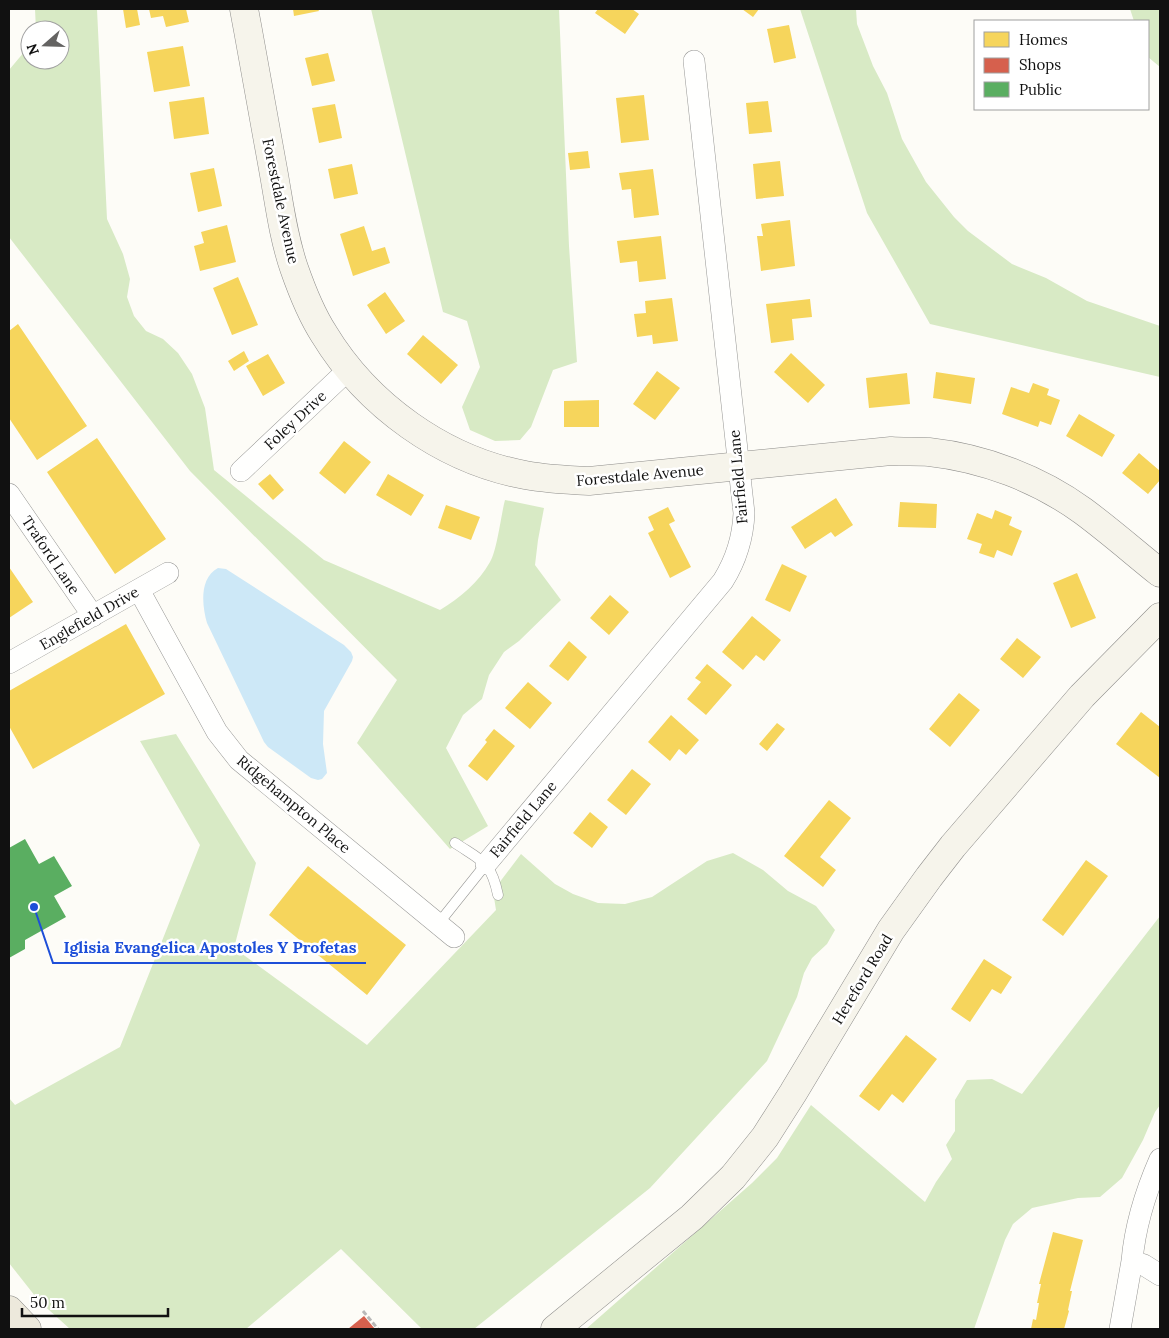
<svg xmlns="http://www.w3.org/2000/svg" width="1169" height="1338" font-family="Lora,serif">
	<rect width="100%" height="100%" fill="#fdfcf7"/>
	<path fill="#d8eac5" d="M 35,9 L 97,9 L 107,219 L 123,254 L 130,279 L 127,297 L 134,316 L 146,331 L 163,339 L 178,353 L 192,374 L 205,408 L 214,470 L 324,560 L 440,610 C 460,598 479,582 490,562 C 497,551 501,515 505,500 L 544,508 L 538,540 L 535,565 L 561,600 L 519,641 L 504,652 L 489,675 L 482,699 L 463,715 L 446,748 L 488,826 L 450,849 L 357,743 L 397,680 L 190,471 L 9,237 L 9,70 L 30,45 L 30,60 L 60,60 L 60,30 L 36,30 Z
		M 371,9 L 559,9 L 569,246 L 577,362 L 553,370 L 531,427 L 520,440 L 495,441 L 470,430 L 462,407 L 480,367 L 467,321 L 443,312 Z
		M 800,9 L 856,9 L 857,24 L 873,66 L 887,93 L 902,139 L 926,182 L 954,217 L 968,231 L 1012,264 L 1046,278 L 1087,301 L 1160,326 L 1160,377 L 930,324 L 867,213 Z
		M 1130,9 L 1160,9 L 1160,67 L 1148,57 L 1148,21 L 1134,21 Z
		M 176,734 L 256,863 L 234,948 L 367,1045 L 496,910 L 493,891 L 521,854 L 555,884 L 573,894 L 598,903 L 625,904 L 652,897 L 707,861 L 733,853 L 763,870 L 788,891 L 816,906 L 835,930 L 827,944 L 812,958 L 804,973 L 797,997 L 767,1061 L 650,1188 L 474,1329 L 422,1329 L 341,1249 L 246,1329 L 70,1329 L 39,1301 L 9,1263 L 9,1098 L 15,1105 L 120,1047 L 200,845 L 140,741 Z
		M 1160,916 L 1160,1105 L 1155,1112 L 1143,1140 L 1122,1178 L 1100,1197 L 1078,1198 L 1032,1208 L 1013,1224 L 1005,1240 L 974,1329 L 586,1329 L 752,1183 L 777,1158 L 811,1105 L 925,1202 L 936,1182 L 952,1159 L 946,1145 L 955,1131 L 955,1100 L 967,1080 L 992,1079 L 1022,1094 Z"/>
	<path fill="#cde8f7" d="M 218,568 L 226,569 L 344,645 L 351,652 L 353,657 L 352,661 L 324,711 L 323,744 L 327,773 L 322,779 L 318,780 L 311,778 L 268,747 L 264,742 L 207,623 C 202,606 199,578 218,568 Z"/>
	<path fill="#f6d55c" d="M 123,9 L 137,9 L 140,25 L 126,28 Z
		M 149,9 L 186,9 L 189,22 L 166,27 L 163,16 L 151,18 Z
		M 293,9 L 318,9 L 319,11 L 294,16 Z
		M 598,9 L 632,9 L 639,14 L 625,34 L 595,13 Z
		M 742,9 L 759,9 L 753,17 Z
		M 789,25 L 796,58 L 774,63 L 767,29 Z
		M 183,46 L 190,86 L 154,92 L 147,52 Z
		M 328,53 L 335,81 L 312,86 L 305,58 Z
		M 644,95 L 649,140 L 621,143 L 616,98 Z
		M 204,97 L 209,134 L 174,139 L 169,102 Z
		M 768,101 L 772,132 L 749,134 L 746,103 Z
		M 335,104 L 342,138 L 319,143 L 312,108 Z
		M 588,151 L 590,168 L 570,170 L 568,153 Z
		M 780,161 L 784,196 L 756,199 L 753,164 Z
		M 352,164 L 358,194 L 334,199 L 328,169 Z
		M 214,168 L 222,206 L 198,212 L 190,173 Z
		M 653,169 L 659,215 L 634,218 L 631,189 L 622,190 L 619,173 Z
		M 790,220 L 795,266 L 761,271 L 757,236 L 763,236 L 761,224 Z
		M 227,225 L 236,262 L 200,271 L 194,246 L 204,243 L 201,232 Z
		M 364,226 L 372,251 L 385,247 L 390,263 L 353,276 L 340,234 Z
		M 661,236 L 666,279 L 639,282 L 637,261 L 620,263 L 617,241 Z
		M 238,277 L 258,325 L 232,335 L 213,288 Z
		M 385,292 L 405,321 L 386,334 L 367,305 Z
		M 672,298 L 678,341 L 653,344 L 652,335 L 637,337 L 634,314 L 646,313 L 645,301 Z
		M 810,299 L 812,317 L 792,319 L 794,340 L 771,343 L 766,304 Z
		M 18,324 L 87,426 L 37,460 L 9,418 L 9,331 Z
		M 423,335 L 458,365 L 441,384 L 407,354 Z
		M 244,351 L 249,361 L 234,371 L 228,361 Z
		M 791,353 L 825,385 L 808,403 L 774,372 Z
		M 268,354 L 285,383 L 263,396 L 246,366 Z
		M 657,371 L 680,388 L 655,420 L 633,404 Z
		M 936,372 L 975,378 L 971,404 L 933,398 Z
		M 907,373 L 910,404 L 869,408 L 866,378 Z
		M 1033,383 L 1049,389 L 1047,395 L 1060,400 L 1051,425 L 1040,421 L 1038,427 L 1002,414 L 1011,387 L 1029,393 Z
		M 599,400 L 599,427 L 564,427 L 564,401 Z
		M 1079,414 L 1115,435 L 1102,457 L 1066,436 Z
		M 97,438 L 166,539 L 115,574 L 47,472 Z
		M 344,441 L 371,462 L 345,494 L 319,473 Z
		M 1139,453 L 1160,471 L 1160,480 L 1148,494 L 1122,473 Z
		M 270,474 L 284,490 L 273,500 L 258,484 Z
		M 388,474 L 424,495 L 411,516 L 376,495 Z
		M 836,498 L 853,525 L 835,537 L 831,532 L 805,549 L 791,527 Z
		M 900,502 L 937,504 L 936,528 L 898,527 Z
		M 446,505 L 480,517 L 471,540 L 438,528 Z
		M 668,507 L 675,521 L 669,524 L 691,567 L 670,578 L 648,533 L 654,530 L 648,517 Z
		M 995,510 L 1012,517 L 1009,525 L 1022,531 L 1012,556 L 997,550 L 994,558 L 979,553 L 982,544 L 967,539 L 977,513 L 992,519 Z
		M 782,564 L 807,576 L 790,612 L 765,600 Z
		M 9,567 L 33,602 L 9,618 Z
		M 1077,573 L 1096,618 L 1071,628 L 1053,583 Z
		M 610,595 L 629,612 L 609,635 L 590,618 Z
		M 752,616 L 781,640 L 764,661 L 756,655 L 743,670 L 722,652 Z
		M 126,624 L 165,694 L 33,769 L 9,726 L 9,691 Z
		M 1017,638 L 1041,657 L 1023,678 L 1000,659 Z
		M 569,641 L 587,657 L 568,681 L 549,666 Z
		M 707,664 L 732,685 L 706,715 L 687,699 L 701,682 L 695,678 Z
		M 528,682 L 552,703 L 530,729 L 505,708 Z
		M 959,693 L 980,710 L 950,747 L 929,729 Z
		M 1141,712 L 1160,727 L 1160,778 L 1116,744 Z
		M 671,715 L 699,740 L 686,755 L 679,749 L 670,761 L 648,742 Z
		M 777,723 L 785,729 L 767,751 L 759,744 Z
		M 494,729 L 515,746 L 487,781 L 468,766 L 487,742 L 485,740 Z
		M 632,769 L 651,784 L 626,815 L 607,800 Z
		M 829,800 L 851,818 L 820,857 L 836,870 L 823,887 L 784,856 Z
		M 590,812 L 608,827 L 592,848 L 573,833 Z
		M 1086,860 L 1108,876 L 1063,936 L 1042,920 Z
		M 308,866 L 406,945 L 367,995 L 269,915 Z
		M 984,959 L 1012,977 L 1001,994 L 992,989 L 970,1022 L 951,1009 Z
		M 906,1035 L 937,1059 L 903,1103 L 892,1094 L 879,1111 L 859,1096 Z
		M 1053,1232 L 1083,1240 L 1070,1291 L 1072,1291 L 1068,1310 L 1069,1311 L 1064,1329 L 1031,1329 L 1033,1319 L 1036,1320 L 1039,1303 L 1037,1303 L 1041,1284 L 1039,1284 Z"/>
	<path fill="#d6604d" d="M 364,1316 L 375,1329 L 348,1329 Z"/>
	<path fill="#5aae61" d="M 25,839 L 39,864 L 54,856 L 72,886 L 54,896 L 66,917 L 25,940 L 25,949 L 9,958 L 9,848 Z"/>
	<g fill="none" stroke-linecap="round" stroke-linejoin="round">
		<defs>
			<path id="lane" d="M 455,843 C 482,861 491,861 498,895
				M 438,924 L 486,864"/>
			<path id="street" d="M 241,471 L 348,370
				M 9,494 L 93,616
				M 139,590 L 217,732 L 239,760 L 454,937
				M 9,663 L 168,573
				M 486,864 L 723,581 C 736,560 743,539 744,513 L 694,61
				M 1132,1261 C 1135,1225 1146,1191 1160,1159
				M 1120,1329 L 1132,1261 L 1144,1265 L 1160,1275"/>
			<path id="secondary" d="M 244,9 C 254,62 263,115 273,169 C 279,202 283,236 294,268 C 302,291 311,314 324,334 C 367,405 443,460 525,475 C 546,479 567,480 589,481 L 891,451 C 903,452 916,451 929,452 C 984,458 1039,479 1083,511 C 1110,531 1135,553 1160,573
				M 555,1329 L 692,1217 L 733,1177 L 765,1137 L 793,1093 L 891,930 L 929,877 L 953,846 L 1082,696 L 1160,617"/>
			<path id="primary" d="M 9,1310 L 27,1329"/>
		</defs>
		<use href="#lane" stroke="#979795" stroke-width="11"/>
		<use href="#street" stroke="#979795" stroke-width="22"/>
		<use href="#secondary" stroke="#8e8d8b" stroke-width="29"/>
		<use href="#primary" stroke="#858482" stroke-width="29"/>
		<path stroke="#b9b9b8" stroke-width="3" stroke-dasharray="5 2.5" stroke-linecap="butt" d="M 363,1311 L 378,1329"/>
		<use href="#lane" stroke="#fffffe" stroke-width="10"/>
		<use href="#street" stroke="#fffffe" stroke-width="21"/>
		<use href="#secondary" stroke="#f6f4eb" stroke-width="28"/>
		<use href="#primary" stroke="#ede9dc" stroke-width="28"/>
	</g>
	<g text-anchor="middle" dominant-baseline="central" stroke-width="5" stroke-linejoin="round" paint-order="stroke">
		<g font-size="15" fill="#111" stroke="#fff">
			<text transform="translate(281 201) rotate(78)">Forestdale Avenue</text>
			<text transform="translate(295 420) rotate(-43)">Foley Drive</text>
			<text transform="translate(640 475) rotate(-5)">Forestdale Avenue</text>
			<text transform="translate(738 477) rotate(-95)">Fairfield Lane</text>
			<text transform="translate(51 555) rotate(56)">Traford Lane</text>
			<text transform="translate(89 618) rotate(-30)">Englefield Drive</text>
			<text transform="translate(294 804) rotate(40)">Ridgehampton Place</text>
			<text transform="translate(523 819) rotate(-50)">Fairfield Lane</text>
			<text transform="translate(862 979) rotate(-59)">Hereford Road</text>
		</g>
	</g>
	<path fill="none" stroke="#1d4ed8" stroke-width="2" d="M34 907L53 963H366"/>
	<circle fill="#1d4ed8" stroke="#fff" stroke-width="2" cx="34" cy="907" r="5"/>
	<g font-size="16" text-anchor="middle" font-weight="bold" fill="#1d4ed8" stroke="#fff" stroke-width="5" stroke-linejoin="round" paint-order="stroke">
		<text x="210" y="953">Iglisia Evangelica Apostoles Y Profetas</text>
	</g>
	<rect width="1169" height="1338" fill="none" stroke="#111111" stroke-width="20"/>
	<rect x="974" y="20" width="175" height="90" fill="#ffffff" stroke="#a0a0a0"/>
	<rect x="984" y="32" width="25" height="15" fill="#f6d55c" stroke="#a0a0a0"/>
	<text x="1019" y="45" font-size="15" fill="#111111">Homes</text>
	<rect x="984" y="58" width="25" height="15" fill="#d6604d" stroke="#a0a0a0"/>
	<text x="1019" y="70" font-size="15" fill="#111111">Shops</text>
	<rect x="984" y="82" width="25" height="15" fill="#5aae61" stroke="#a0a0a0"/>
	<text x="1019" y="95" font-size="15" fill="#111111">Public</text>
	<g transform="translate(45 45) rotate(250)"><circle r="24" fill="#ffffff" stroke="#a0a0a0"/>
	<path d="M0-4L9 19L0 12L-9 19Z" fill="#646362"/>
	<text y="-8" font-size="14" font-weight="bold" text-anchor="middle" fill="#111111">N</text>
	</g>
	<path d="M22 1308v8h146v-8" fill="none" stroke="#111111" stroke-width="2.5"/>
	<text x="30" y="1308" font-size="15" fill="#111111" stroke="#ffffff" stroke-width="4" paint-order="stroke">50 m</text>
</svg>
